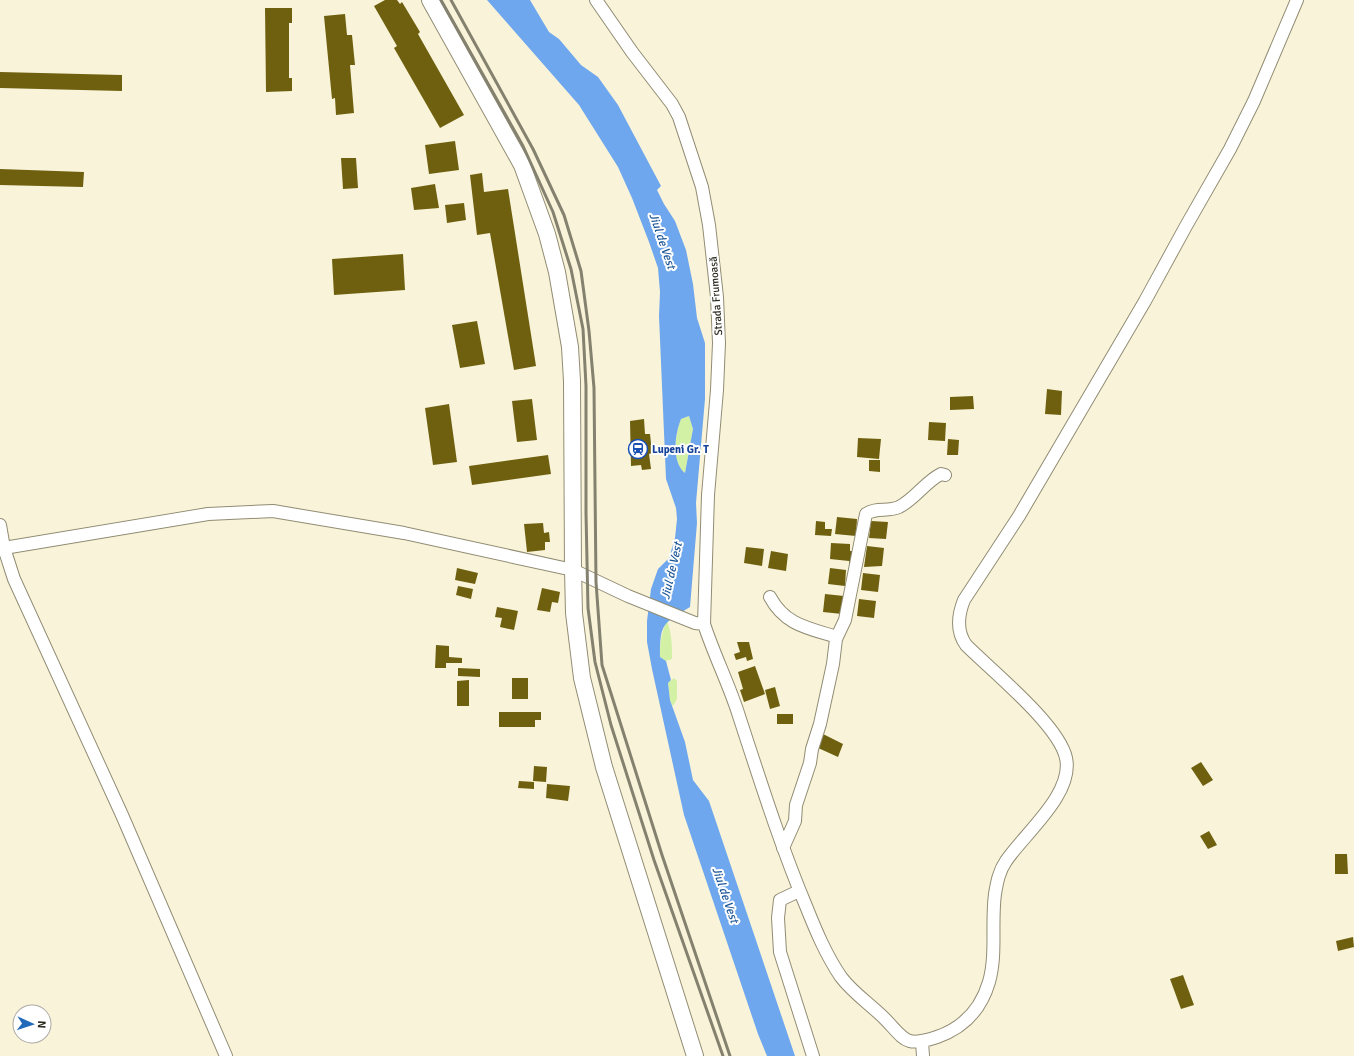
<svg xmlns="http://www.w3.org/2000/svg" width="1354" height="1056" font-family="Signika,sans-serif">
	<rect width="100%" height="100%" fill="#f9f4d9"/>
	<path fill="#d2f1a5" d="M 689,416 L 693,429 L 685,473 C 671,461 675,435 681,419 Z
		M 667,621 C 672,634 672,645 672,659 L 666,661 L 660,657 C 660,643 661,633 667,621 Z
		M 674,678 L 677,681 L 677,699 L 673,706 L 670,700 L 668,683 Z"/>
	<path fill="#6ea7ed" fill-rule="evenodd" d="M 487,0 L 530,0 L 549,32 L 559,39 L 581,65 L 598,77 L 618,105 L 661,186 L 657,190 L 664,204 L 675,221 L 686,250 L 693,284 L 697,318 L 705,343 L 705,399 L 696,503 L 697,523 L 690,607 C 662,624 660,624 660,657 L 666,661 L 671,680 L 668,683 L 670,700 L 685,742 L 693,780 L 709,801 L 795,1056 L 767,1056 L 758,1034 L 684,815 L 652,669 L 647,642 L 647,621 L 651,589 L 658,569 L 669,558 L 675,538 L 677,519 L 676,508 L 666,479 L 659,316 L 660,292 L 658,268 L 649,242 L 632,198 L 618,167 L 579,105 ZM 689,416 L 693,429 L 685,473 C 671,461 675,434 681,419 Z"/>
	<path fill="#6f6010" d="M 385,0 L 397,0 L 400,4 L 402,2 L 420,32 L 418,34 L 464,115 L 440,128 L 394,48 L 397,46 L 374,6 Z
		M 265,8 L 292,8 L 292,23 L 289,23 L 289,78 L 292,78 L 292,91 L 266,92 Z
		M 345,14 L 347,35 L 352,35 L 355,65 L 350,65 L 354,113 L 336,115 L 335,98 L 332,99 L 324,16 Z
		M 0,72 L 122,75 L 122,91 L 0,88 Z
		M 455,141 L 459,170 L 429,174 L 425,145 Z
		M 341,158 L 356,158 L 358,188 L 343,189 Z
		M 0,169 L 84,172 L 83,187 L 0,185 Z
		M 482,173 L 484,192 L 508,189 L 536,366 L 514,370 L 490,233 L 477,235 L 470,175 Z
		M 435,184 L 439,208 L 414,210 L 411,188 Z
		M 464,203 L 466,220 L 447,223 L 445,205 Z
		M 403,254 L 405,290 L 334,295 L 332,259 Z
		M 477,321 L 485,364 L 460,368 L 452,325 Z
		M 1047,389 L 1062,391 L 1061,415 L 1045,414 Z
		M 973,396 L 974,409 L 950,410 L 950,397 Z
		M 532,399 L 537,440 L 517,442 L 512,401 Z
		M 449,404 L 457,462 L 433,465 L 425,408 Z
		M 644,419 L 645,434 L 650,434 L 652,453 L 649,454 L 651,469 L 642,470 L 641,465 L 631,466 L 630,421 Z
		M 929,422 L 946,423 L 945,441 L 928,440 Z
		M 858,438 L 881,439 L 879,459 L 857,457 Z
		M 948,439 L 959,440 L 958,455 L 947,455 Z
		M 548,455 L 551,474 L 472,485 L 469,466 Z
		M 869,460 L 880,460 L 880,472 L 869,471 Z
		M 837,517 L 857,519 L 856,536 L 835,534 Z
		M 816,521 L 825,522 L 825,529 L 832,529 L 831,536 L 815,535 Z
		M 871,521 L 888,522 L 886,539 L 869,538 Z
		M 543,523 L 544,533 L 549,532 L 550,542 L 545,542 L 545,550 L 527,552 L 524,524 Z
		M 831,543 L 850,544 L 850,551 L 853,551 L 852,564 L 849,564 L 849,561 L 830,559 Z
		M 867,546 L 884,548 L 882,566 L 864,567 Z
		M 746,547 L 764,549 L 762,566 L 744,563 Z
		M 771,551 L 788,554 L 786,571 L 768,568 Z
		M 457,568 L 478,573 L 475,584 L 455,580 Z
		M 830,568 L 846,570 L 845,586 L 828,584 Z
		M 863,573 L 880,575 L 878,592 L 861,590 Z
		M 458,586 L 473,589 L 471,599 L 456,595 Z
		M 542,588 L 560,592 L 558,603 L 552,602 L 550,612 L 537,610 Z
		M 825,594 L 844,596 L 842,614 L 823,612 Z
		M 859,599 L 876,601 L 874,618 L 857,616 Z
		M 497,607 L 518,611 L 514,630 L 500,627 L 502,618 L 495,617 Z
		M 737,642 L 749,642 L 753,659 L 747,661 L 746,657 L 736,660 L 734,654 L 740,652 Z
		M 436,645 L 449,646 L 449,657 L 462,658 L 462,663 L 446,663 L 446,668 L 435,668 Z
		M 755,666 L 765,694 L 744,702 L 740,690 L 743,689 L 738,672 Z
		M 458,668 L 480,669 L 480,677 L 458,676 Z
		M 512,678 L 528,678 L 528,699 L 512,699 Z
		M 469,680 L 469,706 L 457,706 L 457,681 Z
		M 775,687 L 780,706 L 770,709 L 765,690 Z
		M 499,712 L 541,712 L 541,720 L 535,720 L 535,727 L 499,727 Z
		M 777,714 L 793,714 L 793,724 L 777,724 Z
		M 821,733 L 843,744 L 838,757 L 816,747 Z
		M 1201,762 L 1213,780 L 1203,786 L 1191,768 Z
		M 534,766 L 547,767 L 546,782 L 533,781 Z
		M 519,781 L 534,782 L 534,789 L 518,788 Z
		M 547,784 L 570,786 L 568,801 L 546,798 Z
		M 1209,831 L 1217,845 L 1208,849 L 1200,836 Z
		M 1335,854 L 1347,854 L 1348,874 L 1335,874 Z
		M 1353,937 L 1354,947 L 1338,951 L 1336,941 Z
		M 1183,975 L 1194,1005 L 1181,1009 L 1170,979 Z"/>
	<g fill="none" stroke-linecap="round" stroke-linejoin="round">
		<defs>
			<path id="minor" d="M 596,0 L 632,52 L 672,104 L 679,117 L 702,187 L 709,225 L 717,297 L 719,343 L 717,390 L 708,495 L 704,624
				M 0,525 L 4,548 L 14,579 L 122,815 L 226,1056
				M 4,548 L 208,514 L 273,511 L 404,533 L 573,570 L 628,596 L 695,623 L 704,624 C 714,655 729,684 739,716 C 760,780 780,844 806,906 C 816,931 826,955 841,977 C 853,993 870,1004 884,1018 C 905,1039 904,1048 937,1037 C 963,1028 981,1009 989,982 C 997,954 991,923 995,894 C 997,882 999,871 1006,861 C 1024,834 1074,794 1066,758 C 1059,725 991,670 966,645 C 956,631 958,615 964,600 L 1019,516 L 1145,301 L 1186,226 L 1230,149 L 1254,101 L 1297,0
				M 770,597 C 785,625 808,628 837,637
				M 783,848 L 795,821 L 796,805 L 810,763 L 812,749 L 820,724 L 833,664 L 836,639 L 845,620 L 866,514 C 876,507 888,512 899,507 C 915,499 925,482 941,474 L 945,475
				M 799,891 L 780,900 L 778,918 L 780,952 L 813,1056
				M 922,1042 L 923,1056"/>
			<path id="major" d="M 430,0 L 522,165 L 547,234 L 557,272 L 570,347 L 572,381 L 573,570 L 574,613 L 582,678 L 604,767 L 695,1056"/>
		</defs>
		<use href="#minor" stroke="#918c74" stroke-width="14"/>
		<use href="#major" stroke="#918c74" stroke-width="18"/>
		<use href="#minor" stroke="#fff" stroke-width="12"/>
		<use href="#major" stroke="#fff" stroke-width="16"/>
		<path stroke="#84816f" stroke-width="3" d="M 441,0 L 523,146 L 553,212 L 571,269 L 583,329 L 586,386 L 586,513 L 588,608 L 595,662 L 611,725 L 654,860 L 723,1056
			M 451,0 L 533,149 L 564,215 L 581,271 L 589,331 L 594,388 L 596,582 L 602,665 L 662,855 L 730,1056"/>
	</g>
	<defs>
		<symbol id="station-ring" viewBox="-11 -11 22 22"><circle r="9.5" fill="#fff" stroke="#1a4fb4" stroke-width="1.5"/><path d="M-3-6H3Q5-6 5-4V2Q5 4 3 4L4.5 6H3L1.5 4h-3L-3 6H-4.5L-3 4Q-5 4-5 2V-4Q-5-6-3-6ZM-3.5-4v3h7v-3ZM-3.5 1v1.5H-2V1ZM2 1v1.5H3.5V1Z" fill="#1a4fb4"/></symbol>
	</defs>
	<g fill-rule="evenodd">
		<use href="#station-ring" x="627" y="438" width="22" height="22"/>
	</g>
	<g text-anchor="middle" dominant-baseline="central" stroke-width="4" stroke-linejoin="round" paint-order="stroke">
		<g font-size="11" fill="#2c2b20" stroke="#fff">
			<text transform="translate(716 296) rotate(-94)">Strada Frumoasă</text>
		</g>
		<g font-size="11" font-weight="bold" fill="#164399" stroke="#fff" text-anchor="start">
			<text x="652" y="449">Lupeni Gr. T</text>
		</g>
		<g font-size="12" font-style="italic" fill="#1e5797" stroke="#fff">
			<text transform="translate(662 241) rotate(71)">Jiul de Vest</text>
			<text transform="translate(672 571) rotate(-77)">Jiul de Vest</text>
			<text transform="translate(725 895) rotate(71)">Jiul de Vest</text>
		</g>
	</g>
	<g transform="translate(32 1024) rotate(93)"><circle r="19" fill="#ffffff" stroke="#abaaa6"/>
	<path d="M0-3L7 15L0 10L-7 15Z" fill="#246abb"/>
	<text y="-6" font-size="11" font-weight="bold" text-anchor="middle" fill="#2c2b20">N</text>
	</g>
</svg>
